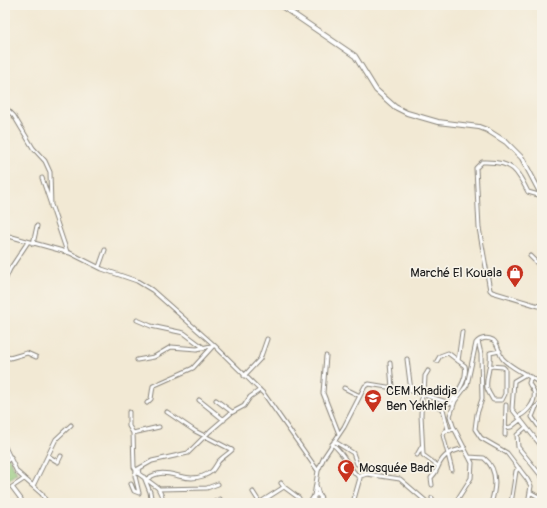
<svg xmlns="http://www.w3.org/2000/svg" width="547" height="508" font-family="Pangolin,sans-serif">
	<rect width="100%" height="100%" fill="#f7f3e8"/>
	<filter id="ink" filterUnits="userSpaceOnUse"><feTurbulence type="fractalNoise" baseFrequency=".025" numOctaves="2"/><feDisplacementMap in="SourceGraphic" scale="8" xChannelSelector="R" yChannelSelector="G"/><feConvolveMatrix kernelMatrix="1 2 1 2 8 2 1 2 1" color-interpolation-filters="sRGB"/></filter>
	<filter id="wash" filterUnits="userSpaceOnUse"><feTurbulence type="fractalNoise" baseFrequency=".012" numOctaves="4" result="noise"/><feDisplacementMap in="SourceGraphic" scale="16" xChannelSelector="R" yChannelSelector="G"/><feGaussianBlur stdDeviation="0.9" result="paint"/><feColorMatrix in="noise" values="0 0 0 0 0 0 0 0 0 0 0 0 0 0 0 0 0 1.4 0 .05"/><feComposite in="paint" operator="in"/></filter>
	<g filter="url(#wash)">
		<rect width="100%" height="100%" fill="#f2e9d4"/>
		<path fill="#92c87a" stroke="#57724b" d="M 7,454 L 17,473 L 5,482 L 5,455 Z"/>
	</g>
	<g filter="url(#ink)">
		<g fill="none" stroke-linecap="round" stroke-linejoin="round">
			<defs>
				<path id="minor" d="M 5,107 L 14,116 L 33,148 L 45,161 L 50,172 L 51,207
					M 42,178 L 67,252
					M 542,196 L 528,192 C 517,170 513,162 486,162 L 482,162 L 476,168 L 479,228 L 490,290 L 492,292 L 542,307
					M 5,235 L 70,253 L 102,269 L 137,281 L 152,290 L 213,344 L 264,394 L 318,471
					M 33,244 L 37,226
					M 530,256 L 542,268
					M 99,267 L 105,250
					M 5,280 L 10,269 L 28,242
					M 137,320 L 151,326 L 184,333 L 204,348
					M 478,341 L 481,354 L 482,399 L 477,414 L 475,429 L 481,438 L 507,453 L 527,479 L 531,486 L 528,503
					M 5,356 L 10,358 L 27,353 L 36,357
					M 326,356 L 323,393 L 339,434
					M 407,359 L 411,391
					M 137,360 L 154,357 L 171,347 L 197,349 L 211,346
					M 437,361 L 440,356 L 448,353 L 465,366 C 468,380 457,392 450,403
					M 458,361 L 462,332
					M 390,363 L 392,388
					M 490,366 L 503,367 L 505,369 L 505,394 L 502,400 L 493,400 C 491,396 488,392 487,388 C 485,378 492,365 490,353 L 500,351
					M 526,374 L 514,381 L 512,409 L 542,447
					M 244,376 L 260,359 L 267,339
					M 344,388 L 360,396
					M 422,394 L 421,415 L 423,455 L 438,466
					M 424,394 L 425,376 L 428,371
					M 199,400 L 224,420
					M 216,400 L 232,412
					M 542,402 L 536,407 L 532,417 L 542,431
					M 147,403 L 151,399 L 153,386 L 193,368 L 214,345
					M 432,404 L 443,409 L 448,430
					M 129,412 L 129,426 L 133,433 L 134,467 L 137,472
					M 518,417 C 527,412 536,403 534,392 C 533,389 530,386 529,383 L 531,377
					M 526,427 L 517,435 L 518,447 L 542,477
					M 505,428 L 511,427 L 520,420
					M 133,433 L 159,427
					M 505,435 L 506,405
					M 334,441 L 353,453 L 357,464
					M 332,444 C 345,453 348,469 360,478 L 354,499
					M 5,447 L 17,472 L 42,494 L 47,503
					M 417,455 L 422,446
					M 48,456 L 58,462 L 61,456
					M 469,457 L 484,458 C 498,469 496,488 491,503
					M 5,463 L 11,457
					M 452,470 L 443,435 L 445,431 L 455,429
					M 144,477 L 150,492 L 152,503
					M 358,477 L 367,474 L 400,479 L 428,503
					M 147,479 C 167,464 181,484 203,476 C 213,472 213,470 218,462 C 221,458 228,454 232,450 L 195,431 L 167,412
					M 281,483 L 284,487 L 299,498 L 299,503
					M 131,484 L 134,491 L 139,493 L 135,476 L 136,471
					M 316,485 L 319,495
					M 432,485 L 431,478 C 435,474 436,472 438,467 C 443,454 452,451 465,448
					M 33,486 L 56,439 L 71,425
					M 159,489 L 207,488 L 218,484
					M 253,492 L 260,503
					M 530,492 L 542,499
					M 314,496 L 318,471 L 324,457 L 344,427 L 365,386 L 369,384 L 411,391 L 453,404
					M 432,498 L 434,503
					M 17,503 L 21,499 L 12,487 L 24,479
					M 165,503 L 158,488 L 139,474 L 138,469 L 152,461 L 188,453 L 210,431 L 231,413 L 244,406 L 250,397 L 260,390
					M 206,503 L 207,503
					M 213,503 L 220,499
					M 259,503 L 284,487
					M 455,503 L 471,478 L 472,463 L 453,426 L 450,416 L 455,401 L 467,385 L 476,343 C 480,338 487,337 493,340 C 500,345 498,354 503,359 C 511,368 531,377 542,384
					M 511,503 L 516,471 L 519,468"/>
				<path id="tertiary" d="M313.5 498a3.5 3.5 0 1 1 7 0a3.5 3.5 0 1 1-7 0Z
					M 310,503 L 313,498"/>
				<path id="secondary" d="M 280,5 L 355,56 L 376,90 L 395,107 L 407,113 L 438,122 L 479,127 L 487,130 L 506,142 L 522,158 L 542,196"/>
			</defs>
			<use href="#minor" stroke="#878278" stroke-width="5"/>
			<use href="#tertiary" stroke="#878278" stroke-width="5.5"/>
			<use href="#secondary" stroke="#878278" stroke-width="6"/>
			<use href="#minor" stroke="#fff" stroke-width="3"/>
			<use href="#tertiary" stroke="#fff" stroke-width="3.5"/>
			<use href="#secondary" stroke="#fff" stroke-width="4"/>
		</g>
	</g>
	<defs>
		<symbol id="shop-pin" viewBox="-11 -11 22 30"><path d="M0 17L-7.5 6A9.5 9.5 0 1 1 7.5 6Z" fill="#c8321e" stroke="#f7f3e8"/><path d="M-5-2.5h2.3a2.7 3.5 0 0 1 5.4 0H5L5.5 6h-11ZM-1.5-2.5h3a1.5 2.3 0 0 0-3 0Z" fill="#fff"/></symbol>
		<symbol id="school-pin" viewBox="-11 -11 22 30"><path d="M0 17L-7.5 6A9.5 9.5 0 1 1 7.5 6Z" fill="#c8321e" stroke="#f7f3e8"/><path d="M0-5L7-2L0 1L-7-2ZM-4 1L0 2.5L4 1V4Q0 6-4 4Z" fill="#fff"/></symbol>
		<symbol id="mosque-pin" viewBox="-11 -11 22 30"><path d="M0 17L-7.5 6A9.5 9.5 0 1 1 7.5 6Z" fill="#c8321e" stroke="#f7f3e8"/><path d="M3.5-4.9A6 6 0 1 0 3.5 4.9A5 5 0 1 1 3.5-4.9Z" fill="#fff"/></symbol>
	</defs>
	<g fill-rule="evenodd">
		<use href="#shop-pin" x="505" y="263" width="20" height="27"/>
		<use href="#school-pin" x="363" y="388" width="20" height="27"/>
		<use href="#mosque-pin" x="336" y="458" width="20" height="27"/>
	</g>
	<g text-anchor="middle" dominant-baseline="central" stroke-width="3.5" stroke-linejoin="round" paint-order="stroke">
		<g font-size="13" fill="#1c1c1c" stroke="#f7f3e8" text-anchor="start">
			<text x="502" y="273" text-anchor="end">Marché El Kouala</text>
			<text x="386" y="391">CEM Khadidja<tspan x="386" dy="15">Ben Yekhlef</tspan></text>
			<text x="359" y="468">Mosquée Badr</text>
		</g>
	</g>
	<rect width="547" height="508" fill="none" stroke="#f7f3e8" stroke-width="20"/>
</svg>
